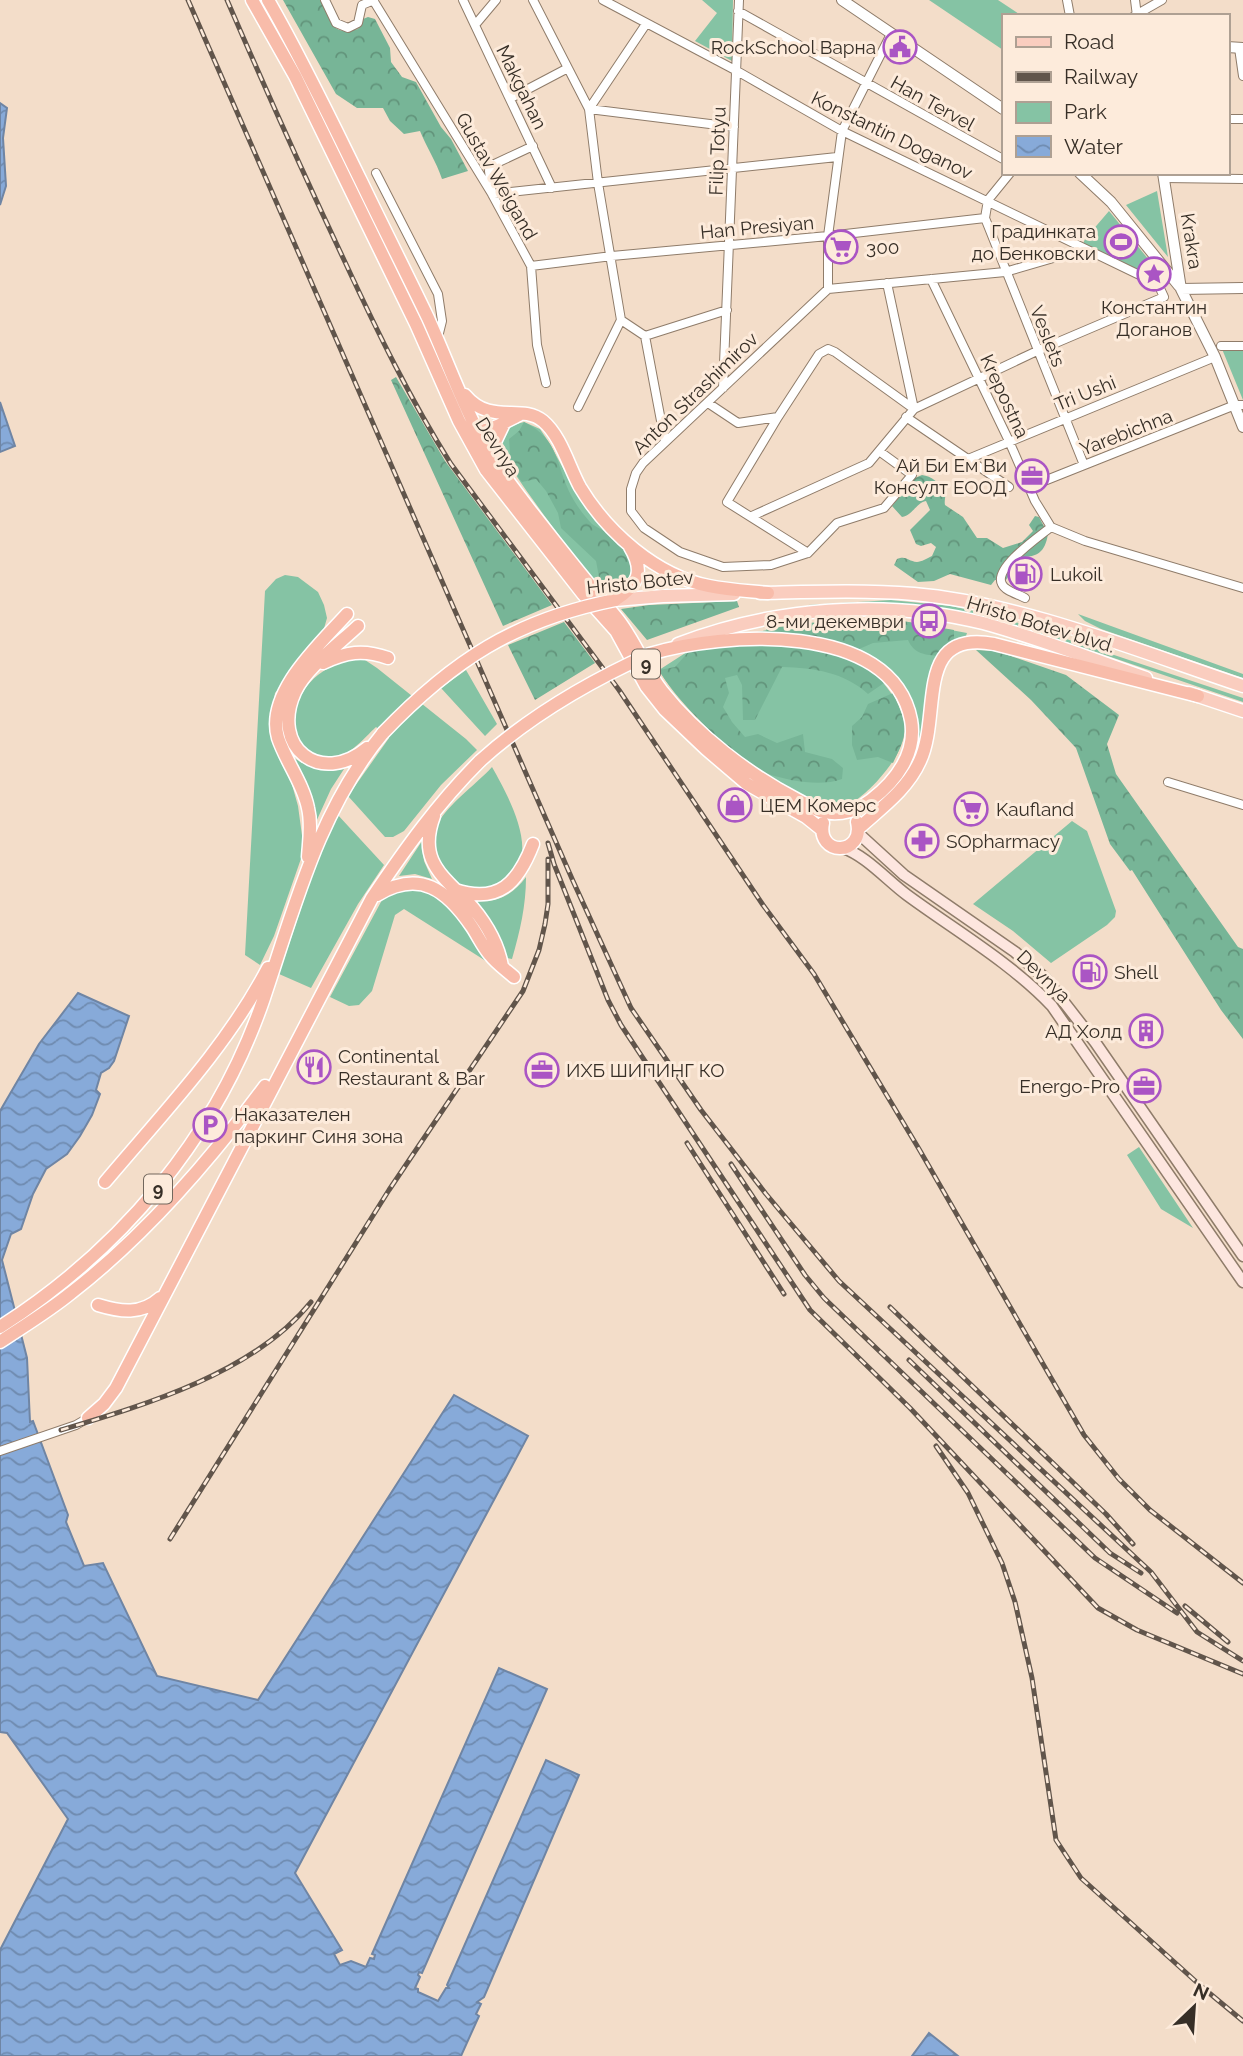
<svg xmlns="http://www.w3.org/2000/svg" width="1243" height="2056" font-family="Raleway,sans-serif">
	<defs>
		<pattern id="forest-crowns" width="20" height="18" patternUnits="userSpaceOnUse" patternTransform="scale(1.75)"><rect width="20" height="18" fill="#77b597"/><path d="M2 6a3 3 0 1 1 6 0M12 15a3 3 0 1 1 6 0" fill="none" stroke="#62947b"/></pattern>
		<pattern id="water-waves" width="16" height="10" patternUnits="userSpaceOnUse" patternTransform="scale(1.75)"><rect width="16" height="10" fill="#87aad9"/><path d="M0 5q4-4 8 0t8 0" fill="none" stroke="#6f8bb0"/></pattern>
	</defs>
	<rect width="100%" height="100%" fill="#f3ddc9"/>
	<path fill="#85c3a4" d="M 702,0 L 733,0 L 732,61 L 695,41 L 717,13 Z
		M 929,0 L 998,0 L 1022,16 L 1003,16 L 1003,50 Z
		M 1157,191 L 1168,257 L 1126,205 Z
		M 1109,211 L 1162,276 L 1158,282 L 1083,244 L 1085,239 Z
		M 1243,348 L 1243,400 L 1222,349 Z
		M 524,422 L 540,429 L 550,444 L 578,496 L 604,531 L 621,545 L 631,572 L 627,580 L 616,590 L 601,589 L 593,580 C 578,560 502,463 501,447 C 501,431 511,425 524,422 Z
		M 285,575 L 298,577 L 318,592 L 324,605 L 327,618 L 323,632 L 275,693 L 272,712 L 271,736 L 291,781 L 298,806 L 304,850 L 274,936 L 260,965 L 245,955 L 265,591 L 276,579 Z
		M 891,600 L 951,606 L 997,616 L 1243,698 L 1243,702 L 1049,636 L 973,614 L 891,604 L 809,608 L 808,605 Z
		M 1078,614 L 1243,674 L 1243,678 L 1101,629 L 1085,621 Z
		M 897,620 L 967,633 L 965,639 L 943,651 L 917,754 L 913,753 C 933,658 832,633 759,635 L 757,632 L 806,623 Z
		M 690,650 L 875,673 C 911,714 916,737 879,779 C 874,785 858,801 850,803 C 847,804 843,802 840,802 C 834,802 829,804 824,803 C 772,788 685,717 659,670 Z
		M 350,660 L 365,660 L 377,668 L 466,739 L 477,750 L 441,785 L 404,831 L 393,837 L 385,837 L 348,796 L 389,738 L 376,727 C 363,739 345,762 325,759 C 317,758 307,750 300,747 C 283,706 309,669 350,660 Z
		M 466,670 L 497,724 L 485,736 L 441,688 Z
		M 294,758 C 313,769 321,773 344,769 L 331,789 L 316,822 L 310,796 Z
		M 492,767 C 505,790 530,835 520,862 C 517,871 510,876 503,882 C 495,889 479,893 468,890 C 445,884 428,852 435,830 C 442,808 476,785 492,767 Z
		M 337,814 L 384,865 L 358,904 L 311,988 L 279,974 L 320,852 Z
		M 1072,821 L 1087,831 L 1116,911 L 1115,917 L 1107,925 L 1051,963 L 1013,931 L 973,904 Z
		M 422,841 L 424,861 L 432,879 L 415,874 L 399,876 Z
		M 526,877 C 526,906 520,931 512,959 L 507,958 C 500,933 491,917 471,901 C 496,903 511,897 526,877 Z
		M 416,888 C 451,898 471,934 489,963 L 404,909 L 395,915 L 372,991 L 359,1005 L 349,1006 L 330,997 L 382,900 L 391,892 Z
		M 1139,1147 L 1193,1228 L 1161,1209 L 1127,1155 Z"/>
	<path fill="url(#forest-crowns)" d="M 283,0 L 323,0 C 331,21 330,36 358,29 L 363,19 L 368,17 L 375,19 L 390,48 L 391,62 L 402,77 L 416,82 L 441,127 L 451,139 L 468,171 L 442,179 C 436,161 427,148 420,131 L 404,134 L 390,121 L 383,108 L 357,108 L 336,94 Z
		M 396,377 L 445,461 L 552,605 L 503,626 L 391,380 Z
		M 524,422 C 561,440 555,466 572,497 C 577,506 585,517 592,524 C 596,527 601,529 606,532 C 616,540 624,550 632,560 L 631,572 L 627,580 L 611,586 L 599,577 L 596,561 L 561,528 L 558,513 L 546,491 L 536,479 L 522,482 C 508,463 511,461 509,439 L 519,431 Z
		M 922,475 C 931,476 941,483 945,493 C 946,496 944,501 945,505 L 963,517 L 977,538 L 987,538 L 1003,548 L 1022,542 L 1033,531 L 1029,525 L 1035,516 L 1039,517 L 1048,534 C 1045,552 1038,557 1021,557 L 1006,580 L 995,580 L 991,585 L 950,574 L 934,581 L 918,582 L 894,565 L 897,559 C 906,555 908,561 917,562 C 921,562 928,558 932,556 L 936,547 L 931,543 L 921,546 L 916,544 L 910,530 L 930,510 L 926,501 C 916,503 913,515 902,517 L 892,506 L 915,478 Z
		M 737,601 L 739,607 L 647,640 L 621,609 L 649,605 Z
		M 897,620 L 954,630 L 954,642 L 940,656 C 925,655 914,654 908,640 L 873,643 L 857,650 C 829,638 798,634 768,635 L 766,629 L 806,623 Z
		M 564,622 L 595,663 L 535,700 L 508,645 Z
		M 756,644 C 800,647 852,648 884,683 L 868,694 C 844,672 814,668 782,667 L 755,720 L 743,720 L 742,685 L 737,675 L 725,678 L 729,693 L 723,707 L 732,722 L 745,737 L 758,734 L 777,743 L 803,734 L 805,752 L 832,759 L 843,768 L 842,779 C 821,787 790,781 768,774 C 738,764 674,698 659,670 L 675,667 L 690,650 Z
		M 976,650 L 996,651 L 1066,675 L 1119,715 L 1107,744 L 1116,774 L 1238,947 L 1243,949 L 1243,1039 L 1221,1010 L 1132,870 L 1130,871 L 1110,844 L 1076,748 L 1031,700 Z
		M 893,693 C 908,727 909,730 893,763 L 878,757 L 857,760 L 852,745 L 852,726 L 862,717 L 868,704 Z"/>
	<path fill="url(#water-waves)" stroke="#6f85a4" stroke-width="2" d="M 0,103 L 7,108 L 3,138 L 6,186 L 0,205 Z
		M 0,402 L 15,446 L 0,452 Z
		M 78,993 L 129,1016 L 114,1061 L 109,1068 L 101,1073 L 96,1090 L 100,1094 L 92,1115 L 80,1136 L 67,1154 L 46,1169 L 33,1194 L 21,1229 L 11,1234 L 2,1260 L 27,1358 L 30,1422 L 33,1421 L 68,1515 L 66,1522 L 84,1566 L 103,1563 L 157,1676 L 258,1700 L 454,1395 L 528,1436 L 295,1873 L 342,1950 L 334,1954 L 340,1965 L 351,1961 L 366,1967 L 370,1958 L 374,1959 L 375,1955 L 372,1954 L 499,1668 L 547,1689 L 422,1973 L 419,1972 L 418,1975 L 420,1977 L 415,1988 L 418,1989 L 418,1992 L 438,2001 L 446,1988 L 449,1988 L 447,1985 L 546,1760 L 579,1775 L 484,1997 L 477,2002 L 481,2004 L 476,2014 L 479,2016 L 461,2056 L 0,2056 L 0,1950 L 68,1819 L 7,1733 L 0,1732 L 0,1111 L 39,1044 Z
		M 929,2033 L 958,2056 L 912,2056 Z"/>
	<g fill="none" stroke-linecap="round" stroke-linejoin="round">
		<defs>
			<path id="minor" d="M 325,0 L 336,23 L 348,28 L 358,23 L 362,5 L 374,0
				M 373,0 L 492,194 L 531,266 L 537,345 L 546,383
				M 463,0 L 552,188
				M 533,0 L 589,109 L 598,183 L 621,320 L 645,336 L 665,442
				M 603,0 L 737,71 L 842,131 L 1158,284 L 1164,297 L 1037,351 L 914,409 L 869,463 L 752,516
				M 1067,0 L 1070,16
				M 1135,0 L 1137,16
				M 738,11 L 1003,159
				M 1134,16 L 1162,0
				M 646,24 L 589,109 L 734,127
				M 475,25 L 496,0
				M 1239,48 L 1243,76
				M 511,98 L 568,68
				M 1227,119 L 1243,119
				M 492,164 L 489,171 L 492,194 L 837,157
				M 488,167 L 533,146
				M 376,173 L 438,294 L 442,321 L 438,337
				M 1164,178 L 1243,179
				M 985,218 L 1084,465
				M 985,218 L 988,200 L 1010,173
				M 531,266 L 612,256 L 828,236 L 985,218
				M 931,279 L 1009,441 L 1035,501 L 1051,527
				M 887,283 L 914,409
				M 828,289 L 828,236 L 842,131 L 891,34
				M 645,336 L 727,310
				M 1221,346 L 1243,346
				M 723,388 L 739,0
				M 708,403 L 738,423 L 778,417 L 819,354 L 828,349 L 835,352 L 914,409
				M 578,407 L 621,320
				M 778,417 L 727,502 L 808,553
				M 906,417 L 1009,487
				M 879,451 L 912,475 L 884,508 L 837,523 L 808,553 L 771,565 L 723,567 L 680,552 L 644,528 L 631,511 L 631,489 L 636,473 L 643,463 L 828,289 L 1005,272 L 1074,252 L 1079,246
				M 968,459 L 1215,357
				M 1029,487 L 1235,405 L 1243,405
				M 1051,527 L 1085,541 L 1243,588
				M 1025,598 C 1018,594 1005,591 1002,584 C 993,568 1040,536 1051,527
				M 1168,782 L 1243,805
				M 0,1451 L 76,1425 L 88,1418"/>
			<path id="tertiary" d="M 842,0 L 1003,109
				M 1227,47 L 1243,48
				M 1080,173 L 1111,202 L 1179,286
				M 1163,173 L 1181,289 L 1215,357 L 1243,427
				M 1181,289 L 1243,288"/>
			<path id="secondary" d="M 858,833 L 904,875 L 1015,952 L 1046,979 L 1095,1042 L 1243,1256
				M 843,848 C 865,855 888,881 907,895 C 956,931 1010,962 1052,1006 L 1243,1282"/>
			<path id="primary" d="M 760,593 C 811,592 863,590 914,594 C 1021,603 1141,652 1243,686
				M 615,600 L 663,596 L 734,594
				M 678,644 C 772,608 884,598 983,623 C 1038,638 1092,659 1146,678
				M 1189,693 L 1243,711"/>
			<path id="trunk" d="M 252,0 L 295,76 L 416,324 L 459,421 L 486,470 L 583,594 L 616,631 L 646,686 L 665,710 L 706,749 L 747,784 L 806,817 L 821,829
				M 268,0 C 302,59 331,120 361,181 C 383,227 406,272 428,318 C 448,362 464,409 488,451 C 500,472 515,490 530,510 C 558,546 587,582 616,617 C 635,640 644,668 662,691 C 696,734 749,775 798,800 C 806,804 815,810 824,812 C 841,816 858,810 871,800 C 896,781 917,753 911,720 C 892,620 722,632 650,654
				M 465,395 C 491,426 521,403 543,421 C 561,436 569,467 580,487 C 607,532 656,576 709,586 C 729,590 749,591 768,593
				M 471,429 C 487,435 504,422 519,415
				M 498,463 L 495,442 L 505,421
				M 615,600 C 638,585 645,572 630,547
				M 358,626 C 339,644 306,668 295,692 C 270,747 320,787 367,748
				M 323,663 C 346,652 363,649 388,658
				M 434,816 C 416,864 447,878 473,908 C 488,926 498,944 502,966
				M 823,823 C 816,857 865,856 857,822
				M 858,829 C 881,808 907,790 920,761 C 942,714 913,629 994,644 L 1198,696
				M 308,857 C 309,841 312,824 308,808 C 303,783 286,762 278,738 C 265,693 320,644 347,614
				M 455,890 C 499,904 518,883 533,844
				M 377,895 C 420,869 447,890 472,927 C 478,936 483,947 490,955 C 496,963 506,970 514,977
				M 105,1182 C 163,1113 226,1048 268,968
				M 98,1305 C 121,1312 141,1315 160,1298
				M 0,1327 C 122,1249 217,1136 264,998 C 295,906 319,810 383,733
				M 0,1342 C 24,1326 49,1311 71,1293 C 146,1235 209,1162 265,1086
				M 88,1418 L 104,1404 L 116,1388 L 372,898 C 405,849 438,803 480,761"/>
		</defs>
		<use href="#minor" stroke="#8f7c6a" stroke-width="10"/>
		<use href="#tertiary" stroke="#8f7c6a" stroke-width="12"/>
		<use href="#secondary" stroke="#8f7c6a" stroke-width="13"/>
		<use href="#primary" stroke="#fff" stroke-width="15"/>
		<use href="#trunk" stroke="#fff" stroke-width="15"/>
		<use href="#minor" stroke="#fff" stroke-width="8"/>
		<use href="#tertiary" stroke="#fff" stroke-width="10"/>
		<use href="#secondary" stroke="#fde6df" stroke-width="10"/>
		<use href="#primary" stroke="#facdbf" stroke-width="12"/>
		<use href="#trunk" stroke="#f8bcaa" stroke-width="12"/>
		<defs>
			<path id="rail" d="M 188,0 L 573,881 L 631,1008 L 701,1110 L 766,1194 L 839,1281 L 1151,1572 L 1197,1632 L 1243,1661
				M 227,0 C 265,88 304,175 345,262 C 377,331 410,399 451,464 L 619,690 L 763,905 L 814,974 L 919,1149 L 1084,1435 L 1119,1479 L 1150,1510 L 1243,1583
				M 548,843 L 554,864 L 608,1000 L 621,1025 L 810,1310 L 910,1408 L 1098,1608 L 1137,1630 L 1243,1674
				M 687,1143 L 784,1294
				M 731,1164 L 805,1275 L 824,1298 L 1095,1558 L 1177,1613
				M 890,1307 L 1106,1514 L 1133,1544
				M 909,1360 L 1110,1553 L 1141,1573
				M 61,1430 C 145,1405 254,1373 311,1302
				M 936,1446 L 968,1493 L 1002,1563 L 1015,1602 L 1032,1678 L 1056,1840 L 1081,1878 L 1202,1987 L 1243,2021
				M 170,1539 L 389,1190 L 523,991 L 539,950 L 545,924 L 548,904 L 548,859
				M 1185,1606 L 1228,1642"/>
		</defs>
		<use href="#rail" stroke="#61554b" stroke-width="5"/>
		<use href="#rail" stroke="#fdebdb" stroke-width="2.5" stroke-dasharray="8" stroke-linecap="butt"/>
		<defs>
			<path id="trunk-bridge" d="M 383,733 C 453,660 515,620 615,600
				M 480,761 C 531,715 588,682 650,654"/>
		</defs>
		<use href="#trunk-bridge" stroke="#fff" stroke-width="15" stroke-linecap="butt"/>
		<use href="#trunk-bridge" stroke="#f8bcaa" stroke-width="12"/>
	</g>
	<defs>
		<symbol id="civic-ring" viewBox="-11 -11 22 22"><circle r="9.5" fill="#fdebdb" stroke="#aa55c4" stroke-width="1.5"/><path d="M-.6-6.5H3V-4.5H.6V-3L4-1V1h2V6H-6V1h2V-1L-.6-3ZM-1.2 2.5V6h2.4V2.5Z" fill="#aa55c4"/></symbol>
		<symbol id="stadium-ring" viewBox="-11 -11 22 22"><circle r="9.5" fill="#fdebdb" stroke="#aa55c4" stroke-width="1.5"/><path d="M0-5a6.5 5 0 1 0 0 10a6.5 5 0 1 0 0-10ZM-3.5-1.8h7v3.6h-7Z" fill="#aa55c4"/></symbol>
		<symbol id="supermarket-ring" viewBox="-11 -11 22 22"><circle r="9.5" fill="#fdebdb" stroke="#aa55c4" stroke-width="1.5"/><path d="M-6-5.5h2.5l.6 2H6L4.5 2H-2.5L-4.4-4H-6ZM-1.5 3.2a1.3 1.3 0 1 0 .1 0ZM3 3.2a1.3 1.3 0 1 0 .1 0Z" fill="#aa55c4"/></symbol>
		<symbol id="sight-ring" viewBox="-11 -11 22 22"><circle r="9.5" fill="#fdebdb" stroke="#aa55c4" stroke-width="1.5"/><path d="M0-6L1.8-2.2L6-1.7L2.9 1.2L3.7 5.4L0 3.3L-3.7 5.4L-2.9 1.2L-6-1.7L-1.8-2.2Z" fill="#aa55c4"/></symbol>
		<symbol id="office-ring" viewBox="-11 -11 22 22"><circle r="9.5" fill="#fdebdb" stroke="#aa55c4" stroke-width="1.5"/><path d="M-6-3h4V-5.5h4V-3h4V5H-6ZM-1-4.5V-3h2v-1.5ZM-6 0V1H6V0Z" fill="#aa55c4"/></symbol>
		<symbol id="fuel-ring" viewBox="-11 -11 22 22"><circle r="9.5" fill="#fdebdb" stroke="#aa55c4" stroke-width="1.5"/><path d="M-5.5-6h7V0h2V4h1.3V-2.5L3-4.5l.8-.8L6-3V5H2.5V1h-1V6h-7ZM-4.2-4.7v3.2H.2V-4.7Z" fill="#aa55c4"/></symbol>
		<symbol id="bus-ring" viewBox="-11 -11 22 22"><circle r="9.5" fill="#fdebdb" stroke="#aa55c4" stroke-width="1.5"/><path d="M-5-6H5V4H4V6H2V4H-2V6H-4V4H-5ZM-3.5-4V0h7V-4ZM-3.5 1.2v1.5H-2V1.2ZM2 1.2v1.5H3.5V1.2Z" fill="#aa55c4"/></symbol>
		<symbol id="shop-ring" viewBox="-11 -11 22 22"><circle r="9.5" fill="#fdebdb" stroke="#aa55c4" stroke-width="1.5"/><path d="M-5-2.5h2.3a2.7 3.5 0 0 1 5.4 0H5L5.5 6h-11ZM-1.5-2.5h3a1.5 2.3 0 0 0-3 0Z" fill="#aa55c4"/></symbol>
		<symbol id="pharmacy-ring" viewBox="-11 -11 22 22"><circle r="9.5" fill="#fdebdb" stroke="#aa55c4" stroke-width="1.5"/><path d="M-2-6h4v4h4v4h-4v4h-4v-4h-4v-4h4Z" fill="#aa55c4"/></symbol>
		<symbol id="building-ring" viewBox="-11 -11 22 22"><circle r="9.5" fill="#fdebdb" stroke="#aa55c4" stroke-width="1.5"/><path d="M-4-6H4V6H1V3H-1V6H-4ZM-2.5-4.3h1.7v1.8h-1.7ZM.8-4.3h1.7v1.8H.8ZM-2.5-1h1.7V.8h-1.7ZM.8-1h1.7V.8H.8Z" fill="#aa55c4"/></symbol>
		<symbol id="restaurant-ring" viewBox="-11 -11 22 22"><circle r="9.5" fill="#fdebdb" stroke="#aa55c4" stroke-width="1.5"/><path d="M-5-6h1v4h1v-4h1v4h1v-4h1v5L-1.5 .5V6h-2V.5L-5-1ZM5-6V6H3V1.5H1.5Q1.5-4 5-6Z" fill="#aa55c4"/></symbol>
		<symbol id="parking-ring" viewBox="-11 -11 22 22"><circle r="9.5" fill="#fdebdb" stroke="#aa55c4" stroke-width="1.5"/><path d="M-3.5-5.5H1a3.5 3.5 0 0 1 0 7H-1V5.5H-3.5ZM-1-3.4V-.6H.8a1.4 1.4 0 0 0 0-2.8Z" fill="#aa55c4"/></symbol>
	</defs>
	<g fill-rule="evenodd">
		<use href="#civic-ring" x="881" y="28" width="38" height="38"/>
		<use href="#stadium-ring" x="1102" y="223" width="38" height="38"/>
		<use href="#supermarket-ring" x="822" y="228" width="38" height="38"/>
		<use href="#sight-ring" x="1135" y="255" width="38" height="38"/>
		<use href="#office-ring" x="1013" y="457" width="38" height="38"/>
		<use href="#fuel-ring" x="1006" y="555" width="38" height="38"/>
		<use href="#bus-ring" x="910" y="602" width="38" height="38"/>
		<use href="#shop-ring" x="716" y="786" width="38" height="38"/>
		<use href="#supermarket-ring" x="952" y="790" width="38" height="38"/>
		<use href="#pharmacy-ring" x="903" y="822" width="38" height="38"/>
		<use href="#fuel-ring" x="1071" y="953" width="38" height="38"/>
		<use href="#building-ring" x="1127" y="1012" width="38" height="38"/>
		<use href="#restaurant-ring" x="295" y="1048" width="38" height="38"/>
		<use href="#office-ring" x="523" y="1051" width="38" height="38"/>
		<use href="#office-ring" x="1125" y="1067" width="38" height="38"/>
		<use href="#parking-ring" x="191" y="1106" width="38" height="38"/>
	</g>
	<g text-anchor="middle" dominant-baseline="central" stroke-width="6" stroke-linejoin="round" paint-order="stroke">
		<g fill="#fdebdb" stroke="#72675d" stroke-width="2">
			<rect x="632" y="649.5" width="28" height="29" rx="5"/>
			<rect x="144" y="1174.5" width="28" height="29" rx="5"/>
		</g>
		<g font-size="18" font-weight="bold" fill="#372f27">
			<text x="646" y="664">9</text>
			<text x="158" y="1189">9</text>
		</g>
		<g font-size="19" fill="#372f27" stroke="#fdebdb" text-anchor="start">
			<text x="876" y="47" text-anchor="end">RockSchool Варна</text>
			<text x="1096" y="231" text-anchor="end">Градинката<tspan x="1096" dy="22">до Бенковски</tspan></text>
			<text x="866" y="247">300</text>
			<text x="1154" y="307" text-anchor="middle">Константин<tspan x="1154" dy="22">Доганов</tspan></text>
			<text x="1007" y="465" text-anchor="end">Ай Би Ем Ви<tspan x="1007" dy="22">Консулт ЕООД</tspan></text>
			<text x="1050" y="574">Lukoil</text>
			<text x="904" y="621" text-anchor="end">8-ми декември</text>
			<text x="760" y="805">ЦЕМ Комерс</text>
			<text x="996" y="809">Kaufland</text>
			<text x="946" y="841">SOpharmacy</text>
			<text x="1114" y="972">Shell</text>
			<text x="1122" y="1031" text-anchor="end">АД Холд</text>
			<text x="338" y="1056">Continental<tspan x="338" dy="22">Restaurant &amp; Bar</tspan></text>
			<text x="566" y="1070">ИХБ ШИПИНГ КО</text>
			<text x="1120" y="1086" text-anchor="end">Energo-Pro</text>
			<text x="234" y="1114">Наказателен<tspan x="234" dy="22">паркинг Синя зона</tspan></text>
		</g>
		<g font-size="19" fill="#372f27" stroke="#fdebdb">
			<text transform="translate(522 87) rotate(64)">Makgahan</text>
			<text transform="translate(933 103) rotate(29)">Han Tervel</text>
			<text transform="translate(892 135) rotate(26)">Konstantin Doganov</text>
			<text transform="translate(717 151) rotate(-88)">Filip Totyu</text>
			<text transform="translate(497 176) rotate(60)">Gustav Weigand</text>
			<text transform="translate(757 227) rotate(-5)">Han Presiyan</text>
			<text transform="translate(1192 241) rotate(81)">Krakra</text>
			<text transform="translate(1048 336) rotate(68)">Veslets</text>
			<text transform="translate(695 393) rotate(-44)">Anton Strashimirov</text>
			<text transform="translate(1085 393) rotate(-22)">Tri Ushi</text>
			<text transform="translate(1005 396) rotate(65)">Krepostna</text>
			<text transform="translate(1126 432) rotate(-21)">Yarebichna</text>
			<text transform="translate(498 447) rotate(58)">Devnya</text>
			<text transform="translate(640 582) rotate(-6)">Hristo Botev</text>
			<text transform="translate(1041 624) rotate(17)">Hristo Botev blvd.</text>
			<text transform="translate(1044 976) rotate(44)">Devnya</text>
		</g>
	</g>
	<rect x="1002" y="14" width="228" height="161" fill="#fdebdb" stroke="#aea093" stroke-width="2"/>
	<rect x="1016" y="37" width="35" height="10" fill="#facdbf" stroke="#aea093" stroke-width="2"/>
	<text x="1064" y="49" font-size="21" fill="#372f27">Road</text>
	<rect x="1016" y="72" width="35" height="10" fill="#61554b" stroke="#aea093" stroke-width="2"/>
	<text x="1064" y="84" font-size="21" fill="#372f27">Railway</text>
	<rect x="1016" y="102" width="35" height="21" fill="#85c3a4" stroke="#aea093" stroke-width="2"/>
	<text x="1064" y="119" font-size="21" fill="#372f27">Park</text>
	<rect x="1016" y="136" width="35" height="21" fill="url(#water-waves)" stroke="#aea093" stroke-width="2"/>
	<text x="1064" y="154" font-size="21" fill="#372f27">Water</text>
	<g transform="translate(1194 2007) rotate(25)" stroke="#fdebdb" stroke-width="5" paint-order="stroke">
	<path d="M0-5L12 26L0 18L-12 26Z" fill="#372f27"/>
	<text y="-10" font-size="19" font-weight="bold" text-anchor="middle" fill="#372f27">N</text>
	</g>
</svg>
